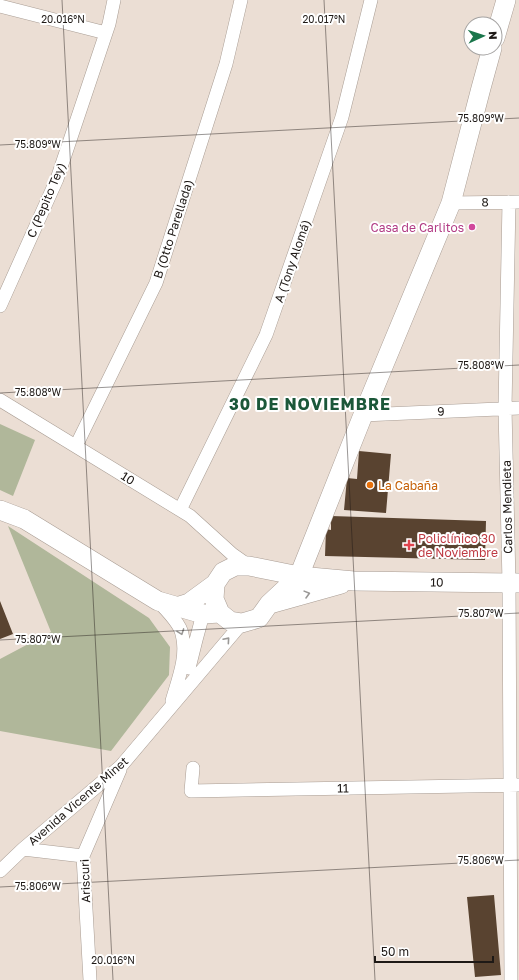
<svg xmlns="http://www.w3.org/2000/svg" width="519" height="980" font-family="'Golos Text',sans-serif">
	<rect width="100%" height="100%" fill="#ebded4"/>
	<path fill="#b0b79a" d="M 0,424 L 35,440 L 13,496 L 0,490 Z
		M 8,526 L 149,618 L 170,647 L 169,675 L 111,751 L 0,731 L 0,659 L 51,632 Z"/>
	<path fill="#594330" d="M 359,451 L 391,454 L 386,513 L 344,510 L 347,478 L 357,479 Z
		M 331,516 L 486,521 L 485,560 L 325,556 L 326,529 L 331,530 Z
		M 0,601 L 13,634 L 0,639 Z
		M 494,895 L 501,975 L 475,977 L 467,897 Z"/>
	<g fill="none" stroke-linecap="round" stroke-linejoin="round">
		<defs>
			<path id="street" d="M 0,6 L 106,33
				M 509,202 L 505,408 L 509,583 L 511,980
				M 451,203 L 519,202
				M 0,306 L 57,179 L 109,24 L 114,0
				M 0,400 L 190,516 L 232,554 L 249,566
				M 363,415 L 519,408
				M 76,446 L 156,283 L 226,64 L 241,0
				M 180,510 L 266,335 L 342,117 L 371,0
				M 158,601 C 165,609 180,623 182,634 C 188,656 178,680 172,701
				M 189,668 L 196,640 L 203,614
				M 193,768 L 191,791 L 519,785
				M 23,849 L 83,856
				M 0,871 L 23,849 L 121,766 L 242,623
				M 90,980 L 83,856 L 120,770"/>
			<path id="secondary" d="M 495,38 L 506,0
				M 492,48 L 481,88 L 451,203 L 363,415 L 299,576 L 269,604 L 259,618 L 242,623 L 230,621 L 220,613 L 214,599 L 215,584 L 223,572 L 235,566 L 249,566 L 299,576 L 354,581 L 519,583
				M 0,510 L 24,519 L 158,601 L 203,614 L 220,613
				M 273,603 L 341,584
				M 176,607 L 189,603 L 215,584"/>
		</defs>
		<use href="#street" stroke="#a99d94" stroke-width="14"/>
		<use href="#secondary" stroke="#a99d94" stroke-width="20"/>
		<use href="#street" stroke="#fff" stroke-width="13"/>
		<use href="#secondary" stroke="#fff" stroke-width="19"/>
	</g>
	<defs><path id="oneway-chevron" d="M-2-3.5L2.5 0L-2 3.5" fill="none" stroke-width="1.6" stroke-linecap="round" stroke-linejoin="round"/></defs>
	<g stroke="#9a9896">
		<use href="#oneway-chevron" transform="translate(307 594) rotate(-15)"/>
		<use href="#oneway-chevron" transform="translate(181 632) rotate(70)"/>
		<use href="#oneway-chevron" transform="translate(227 640) rotate(-49)"/>
	</g>
	<path fill="none" stroke="#1e1916" stroke-width="1" stroke-opacity="0.45" d="M 62,0 L 113,980M 324,0 L 375,980M 0,145 L 519,118M 0,393 L 519,365M 0,640 L 519,613M 0,887 L 519,860"/>
	<circle fill="#d1479c" stroke="#fff" stroke-width="1.5" cx="472" cy="227" r="4"/>
	<circle fill="#e8710a" stroke="#fff" stroke-width="1.5" cx="370" cy="485" r="4"/>
	<path fill="#e0444e" stroke="#fff" stroke-width="1.5" d="M407 539h4v4h4v4h-4v4h-4v-4h-4v-4h4z"/>
	<g text-anchor="middle" dominant-baseline="central" stroke-width="4" stroke-linejoin="round" paint-order="stroke">
		<g font-size="12" fill="#1e1916" stroke="#fff">
			<text transform="translate(46 200) rotate(-67)">C (Pepito Tey)</text>
			<text transform="translate(485 202) rotate(-1)">8</text>
			<text transform="translate(173 229) rotate(-72)">B (Otto Parellada)</text>
			<text transform="translate(292 261) rotate(-71)">A (Tony Alomá)</text>
			<text transform="translate(441 411) rotate(-3)">9</text>
			<text transform="translate(128 478) rotate(32)">10</text>
			<text transform="translate(507 507) rotate(-91)">Carlos Mendieta</text>
			<text transform="translate(437 582) rotate(1)">10</text>
			<text transform="translate(343 788) rotate(-1)">11</text>
			<text transform="translate(78 801) rotate(-41)">Avenida Vicente Minet</text>
			<text transform="translate(85 881) rotate(-92)">Ariscuri</text>
		</g>
		<g font-size="12" fill="#b23c85" stroke="#fff" text-anchor="end">
			<text x="464" y="227">Casa de Carlitos</text>
		</g>
		<g font-size="12" fill="#c56008" stroke="#fff" text-anchor="start">
			<text x="378" y="485">La Cabaña</text>
		</g>
		<g font-size="12" fill="#be3a42" stroke="#fff" text-anchor="start">
			<text x="418" y="538">Policlínico 30<tspan x="418" dy="14">de Noviembre</tspan></text>
		</g>
		<g font-size="16" font-weight="bold" letter-spacing="1" fill="#1b5739" stroke="#fff">
			<text x="310" y="404">30 DE NOVIEMBRE</text>
		</g>
	</g>
	<g font-size="10" text-anchor="middle" fill="#1e1916" stroke="#fff" stroke-width="4" stroke-linejoin="round" paint-order="stroke">
		<text x="63" y="23">20.016°N</text>
		<text x="324" y="23">20.017°N</text>
		<text x="481" y="122">75.809°W</text>
		<text x="38" y="148">75.809°W</text>
		<text x="481" y="369">75.808°W</text>
		<text x="38" y="396">75.808°W</text>
		<text x="481" y="617">75.807°W</text>
		<text x="38" y="643">75.807°W</text>
		<text x="481" y="864">75.806°W</text>
		<text x="38" y="890">75.806°W</text>
		<text x="113" y="964">20.016°N</text>
	</g>
	<g transform="translate(483 36) rotate(87)"><circle r="19" fill="#ffffff" stroke="#a5a3a2"/>
	<path d="M0-3L7 15L0 10L-7 15Z" fill="#1a764b"/>
	<text y="-6" font-size="11" font-weight="bold" text-anchor="middle" fill="#1e1916">N</text>
	</g>
	<path d="M375 956v6h118v-6" fill="none" stroke="#1e1916" stroke-width="2"/>
	<text x="381" y="956" font-size="12" fill="#1e1916" stroke="#ffffff" stroke-width="3" paint-order="stroke">50 m</text>
</svg>
